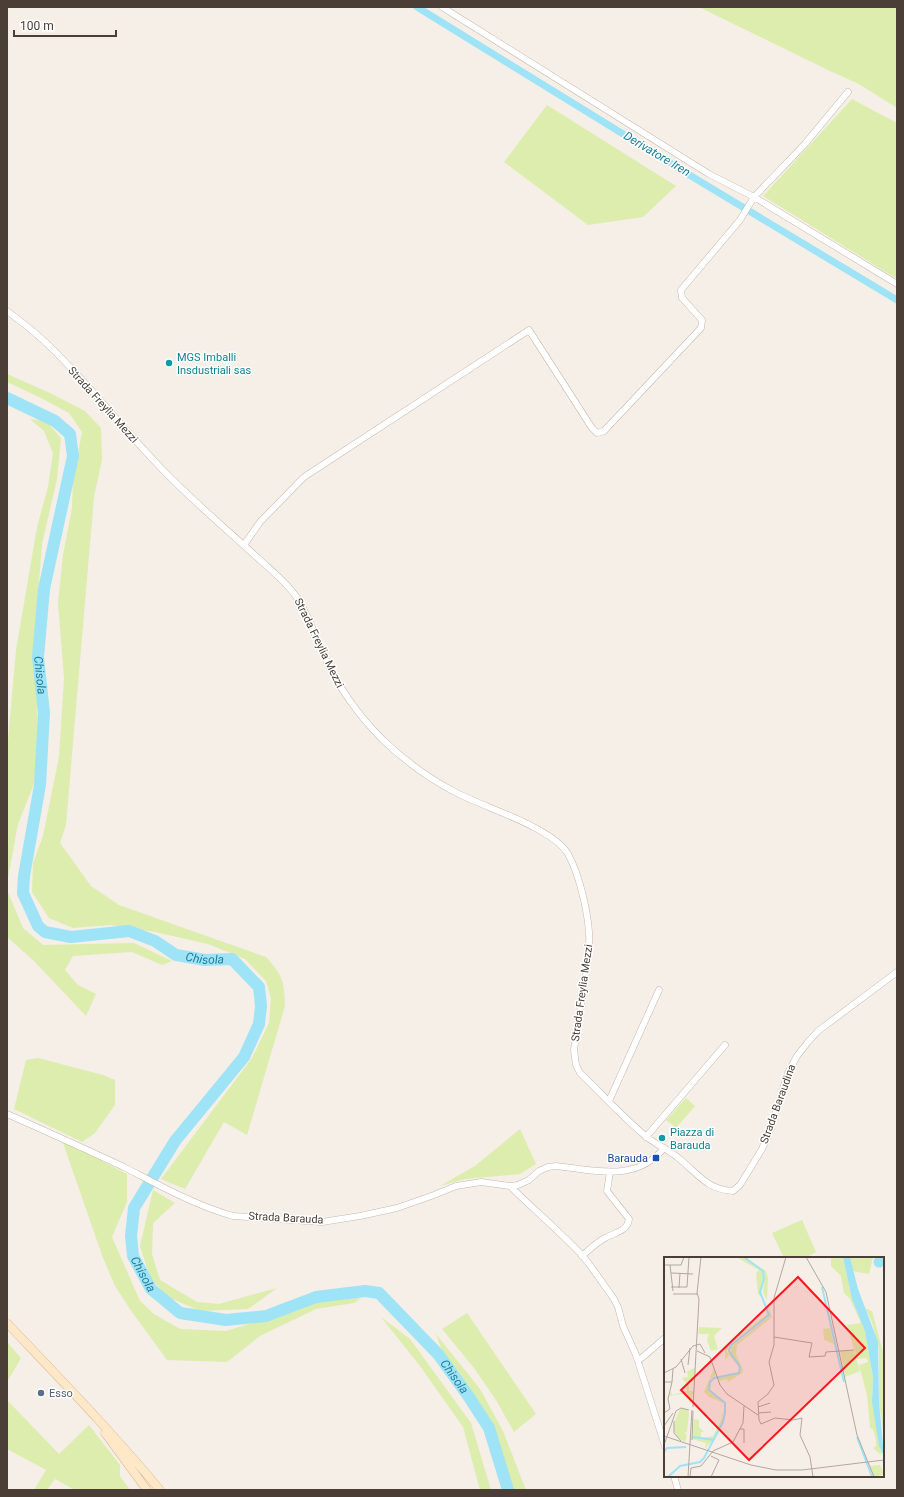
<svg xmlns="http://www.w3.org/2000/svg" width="904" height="1497" font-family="Roboto,sans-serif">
	<rect width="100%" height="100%" fill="#f5efe8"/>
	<path fill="#dcedad" d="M 699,7 L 897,7 L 897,108 L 859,84 L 830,71 Z
		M 852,99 L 897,123 L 897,279 L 763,196 Z
		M 547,105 L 676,186 L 643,217 L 588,225 L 504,162 Z
		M 7,374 L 50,393 L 85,411 L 101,428 L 102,460 L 94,497 L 66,825 L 60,843 L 91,886 L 119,905 L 266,957 C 283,976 284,980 285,1006 L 247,1135 L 224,1122 L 185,1189 L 161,1179 L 252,1058 L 269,1023 L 271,998 L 266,981 L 245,959 L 208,944 L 155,932 L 111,925 L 73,928 L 49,918 L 32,892 L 33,863 L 43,836 L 59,757 L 64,678 L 58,603 L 63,555 L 72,508 L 73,481 L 82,432 L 69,413 L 43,399 L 7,382 Z
		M 30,419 L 46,421 L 61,438 L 57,479 L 42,544 L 36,621 L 38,751 L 34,784 L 18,824 L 7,883 L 7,752 L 16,650 L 37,527 L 48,487 L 53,453 L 44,431 Z
		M 7,890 L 23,928 L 43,945 L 134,943 L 172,961 L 162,965 L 132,952 L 73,956 L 65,970 L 78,985 L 96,994 L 86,1016 L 34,961 L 7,937 Z
		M 38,1058 L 103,1075 L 115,1080 L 115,1105 L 95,1133 L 82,1142 L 14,1109 L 26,1060 Z
		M 686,1098 L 695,1106 L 676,1128 L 666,1120 Z
		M 520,1129 L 536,1164 L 520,1174 L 465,1179 L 440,1186 L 475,1166 Z
		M 62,1140 L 127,1174 L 127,1202 L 112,1237 L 140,1301 L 154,1314 L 180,1329 L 226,1331 L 262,1320 L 316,1301 L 361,1298 L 354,1303 L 316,1309 L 260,1336 L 227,1362 L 167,1360 L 132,1312 L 115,1286 L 103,1258 Z
		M 153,1190 L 175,1203 L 153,1223 L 152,1254 L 160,1280 L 197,1302 L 219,1304 L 277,1288 L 248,1309 L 200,1311 L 168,1297 L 150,1278 L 140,1246 Z
		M 802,1220 L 816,1252 L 805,1258 L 784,1258 L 772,1233 Z
		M 467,1313 L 536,1414 L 514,1432 L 496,1400 L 474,1368 L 442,1329 Z
		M 381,1317 L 410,1339 L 471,1423 L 491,1490 L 480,1490 L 463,1427 L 420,1366 Z
		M 436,1334 L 480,1389 L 503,1431 L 526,1490 L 513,1490 L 496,1433 L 473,1393 L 442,1351 Z
		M 7,1342 L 21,1358 L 7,1382 Z
		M 7,1400 L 59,1454 L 89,1425 L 120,1465 L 120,1476 L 130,1490 L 75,1490 L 55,1479 L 47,1490 L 34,1490 L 46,1470 L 7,1449 Z"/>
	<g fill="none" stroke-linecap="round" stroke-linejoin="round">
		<path stroke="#9fe3f7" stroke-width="7" d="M 417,7 L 701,182 L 897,300"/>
		<path stroke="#9fe3f7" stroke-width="12" id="s1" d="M 7,398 L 55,421 L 70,434 L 73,456 L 44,589 L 38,657 L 44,713 L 40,785 L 24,876 L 23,893 L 38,926 L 45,932 L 71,937 L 129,931 L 155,941 L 176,955 L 205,960 L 232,959 L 259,987 L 261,1006 L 259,1024 L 244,1057 L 175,1141 L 134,1208 L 131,1236 L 133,1256 L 151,1289 L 180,1313 L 226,1320 L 266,1316 L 316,1297 L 365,1291 L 379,1293 L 438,1354 L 469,1397 L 489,1428 L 508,1490"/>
		<defs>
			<path id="minor" d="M 442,7 L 709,174 L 754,197 L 897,284
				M 7,311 C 19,320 31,329 42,339 C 90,383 128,437 175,482 C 202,509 232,534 260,560 C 272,571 286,582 295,595 C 309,614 315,637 325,658 C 340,690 358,715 383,740 C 405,761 428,778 455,792 C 485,808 552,827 568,854 C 580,875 591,923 589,946 C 586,981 579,1016 574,1050 L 576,1065 L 580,1073 C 601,1093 620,1114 642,1133 C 652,1143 666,1148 677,1157 C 698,1173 705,1189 733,1191 L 740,1185 L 762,1149 L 771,1128 L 788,1073 L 797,1056 L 808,1042 L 818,1031 L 897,972
				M 244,545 L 260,522 L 304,477 L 529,330 L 592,428 L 597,433 L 604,431 L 701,328 L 702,320 L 682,298 L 681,290 L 740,220 L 754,197 L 804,145 L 848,92
				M 609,1101 L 659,990
				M 7,1114 C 46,1131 85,1149 124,1167 C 159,1185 194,1205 233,1216 L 322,1222 L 360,1216 L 397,1208 L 434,1195 L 456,1186 L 481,1182 L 510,1186 L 518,1185 L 529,1180 L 539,1171 L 548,1167 L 556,1166 C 594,1170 636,1183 664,1148
				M 646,1137 L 725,1045
				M 510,1186 C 533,1209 558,1230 581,1254 C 593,1268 603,1284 614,1299 L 618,1307 L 623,1326 L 636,1355 L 665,1446
				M 582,1256 C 589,1250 597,1242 605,1238 C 614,1233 628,1231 629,1219 L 607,1191 L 610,1172
				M 638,1361 L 665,1338
				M 674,1476 L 678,1490"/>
			<path id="secondary" d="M 7,1323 C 59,1378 112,1432 160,1490
				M 105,1433 L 147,1490"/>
		</defs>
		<use href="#minor" stroke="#c5b8ac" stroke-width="7"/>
		<use href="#secondary" stroke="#ddbd96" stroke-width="9"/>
		<use href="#minor" stroke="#fff" stroke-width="6"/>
		<use href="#secondary" stroke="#ffe8c8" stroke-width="8"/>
	</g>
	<g fill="#0f9aa8" stroke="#fff" stroke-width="1.5">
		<circle cx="169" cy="363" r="4"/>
		<circle cx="662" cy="1138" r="4"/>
	</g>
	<rect fill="#1a4fb4" stroke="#fff" stroke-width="1.5" x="652" y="1154" width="8" height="8" rx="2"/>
	<circle fill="#5c6f8a" stroke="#fff" stroke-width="1.5" cx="41" cy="1393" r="4"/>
	<g text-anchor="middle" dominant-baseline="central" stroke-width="3" stroke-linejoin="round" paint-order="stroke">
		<g font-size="11" fill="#0d838f" stroke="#fff" text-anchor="start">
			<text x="177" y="357">MGS Imballi<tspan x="177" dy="13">Insdustriali sas</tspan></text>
			<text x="670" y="1132">Piazza di<tspan x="670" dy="13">Barauda</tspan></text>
		</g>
		<g font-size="11" fill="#4a3e36" stroke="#fff">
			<text transform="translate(103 405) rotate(48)">Strada Freylia Mezzi</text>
			<text transform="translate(319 643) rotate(64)">Strada Freylia Mezzi</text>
			<text transform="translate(582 993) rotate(-82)">Strada Freylia Mezzi</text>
			<text transform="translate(778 1104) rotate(-70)">Strada Baraudina</text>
			<text transform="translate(286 1218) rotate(3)">Strada Barauda</text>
		</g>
		<g font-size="11" fill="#164399" stroke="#fff" text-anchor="end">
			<text x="648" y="1158">Barauda</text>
		</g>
		<g font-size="11" fill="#4e5e75" stroke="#fff" text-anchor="start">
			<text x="49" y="1393">Esso</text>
		</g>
		<g font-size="12" font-style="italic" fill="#207f9d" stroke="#fff">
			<text transform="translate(657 154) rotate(31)">Derivatore Iren</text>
			<text stroke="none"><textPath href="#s1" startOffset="318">Chisola</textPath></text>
			<text stroke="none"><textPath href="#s1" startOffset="750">Chisola</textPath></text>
			<text stroke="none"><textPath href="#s1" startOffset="1146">Chisola</textPath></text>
			<text stroke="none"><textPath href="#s1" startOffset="1517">Chisola</textPath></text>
		</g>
	</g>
	<g transform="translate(664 1257)">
		<rect width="220" height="220" fill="#f5efe8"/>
		<path d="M 72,0 L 79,0 L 102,14 L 104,21 L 103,44 L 99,35 L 101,19 L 100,14 L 97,40 L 94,37 L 92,16 L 95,13 ZM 179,0 L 188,42 L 201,73 L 209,120 L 208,137 L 215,188 L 218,196 L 216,197 L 209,191 L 212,189 L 212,183 L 209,172 L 206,171 L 203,138 L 195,108 L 204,105 L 203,101 L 193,102 L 183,68 L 197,66 L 186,42 L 180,36 L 177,19 L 167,9 L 167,1 ZM 186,0 L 209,0 L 205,17 L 189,14 ZM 103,44 L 108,60 L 73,88 L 72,97 L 79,113 L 78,116 L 64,125 L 63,122 L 55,124 L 54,121 L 76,116 L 77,111 L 67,96 L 67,90 L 106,59 ZM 201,51 L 208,54 L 220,99 L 220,182 L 215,145 L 215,92 L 208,65 ZM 103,54 L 104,58 L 65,87 L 63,95 L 70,101 L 72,106 L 65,98 L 61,103 L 61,90 L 102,58 ZM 35,70 L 58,71 L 50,79 L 54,92 L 47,94 L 43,83 L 45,77 L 34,77 ZM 166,71 L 170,87 L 160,83 L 159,72 ZM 176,94 L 190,94 L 196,114 L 181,120 ZM 31,111 L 30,124 L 21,126 L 18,121 L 24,120 L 23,114 ZM 50,111 L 52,118 L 46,122 L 44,134 L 60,146 L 45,140 L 40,135 ZM 25,126 L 25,134 L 30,134 L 26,147 L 23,136 L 5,139 L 7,134 L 8,138 L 23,134 L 21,127 ZM 60,149 L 58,164 L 48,184 L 41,191 L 42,186 L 28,182 L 30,162 L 35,163 L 35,170 L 40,175 L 37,175 L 37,181 L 49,179 L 57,163 ZM 16,152 L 23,152 L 25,156 L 23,175 L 20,176 L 23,178 L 21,185 L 13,180 L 10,174 L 11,164 ZM 216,208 L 220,217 L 210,220 L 206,209 Z" fill="#dcedad"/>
		<path d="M209.5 5a5.5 5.5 0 1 1 11 0a5.5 5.5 0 1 1-11 0ZM 179,0 L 186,0 L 194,32 L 214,85 L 215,145 L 220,199 L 215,189 L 208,145 L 209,120 L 201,74 L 188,42 Z" fill="#9fe3f7"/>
		<path fill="none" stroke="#9fe3f7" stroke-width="2" d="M 158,30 L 180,125M 29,180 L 50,183M 193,180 L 208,220M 0,195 L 3,191 L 22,190M 4,220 L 16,209 L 36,205 L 40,201 L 59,165 L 61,156 L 61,146 L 45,133 L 46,125 L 50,121 L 75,116 L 76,110 L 65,94 L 66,89 L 105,58 L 96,35 L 100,22 L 99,14 L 80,0"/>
		<path fill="none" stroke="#b1a8a1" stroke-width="1" d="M 122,0 L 110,41 L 110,88 L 105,105 L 110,128 L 104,137 L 94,145 L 95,163 L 97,167 L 111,161 L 129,163 L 138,161 L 136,178 L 146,200 L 149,220M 142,0 L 162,35 L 193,178 L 210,220M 0,8 L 17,8 L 20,0M 6,8 L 9,34M 7,16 L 29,17M 7,30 L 23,30 L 25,0M 15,31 L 16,16M 9,37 L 34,37M 110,80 L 148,86 L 145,100 L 161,99 L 162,95 L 190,93M 33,94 L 46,100 L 56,128 L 63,137 L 94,158M 17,102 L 21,116M 24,108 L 26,91M 0,116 L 12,110 L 29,89 L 36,87 L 41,96M 0,125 L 8,125 L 9,112M 29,150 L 35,42 L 33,36 L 37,0M 94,150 L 106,146M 0,156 L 6,152 L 4,142 L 8,125M 94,156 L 107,155M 10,164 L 10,176 L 17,184M 0,169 L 9,156M 76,172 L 80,172 L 80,186M 0,179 L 87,208 L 112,213 L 138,213 L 220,203M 28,183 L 29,154M 0,188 L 12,154 L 17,151 L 25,153M 47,199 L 55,203 L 47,220M 24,220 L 28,153M 26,220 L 27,211 L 37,209 L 49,194 L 69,185 L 79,166 L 80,149"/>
		<path fill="#ff151d" fill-opacity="0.15" stroke="#ff151d" stroke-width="2" d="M 134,20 L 201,91 L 85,203 L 17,133 Z"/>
		<rect width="220" height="220" fill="none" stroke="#4a3e36" stroke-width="2"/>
	</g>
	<rect width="904" height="1497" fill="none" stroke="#4a3e36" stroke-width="16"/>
	<path d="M14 30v6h102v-6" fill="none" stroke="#4a3e36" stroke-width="2"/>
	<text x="20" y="30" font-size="12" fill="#4a3e36" stroke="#ffffff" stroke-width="3" paint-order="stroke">100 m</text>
</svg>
